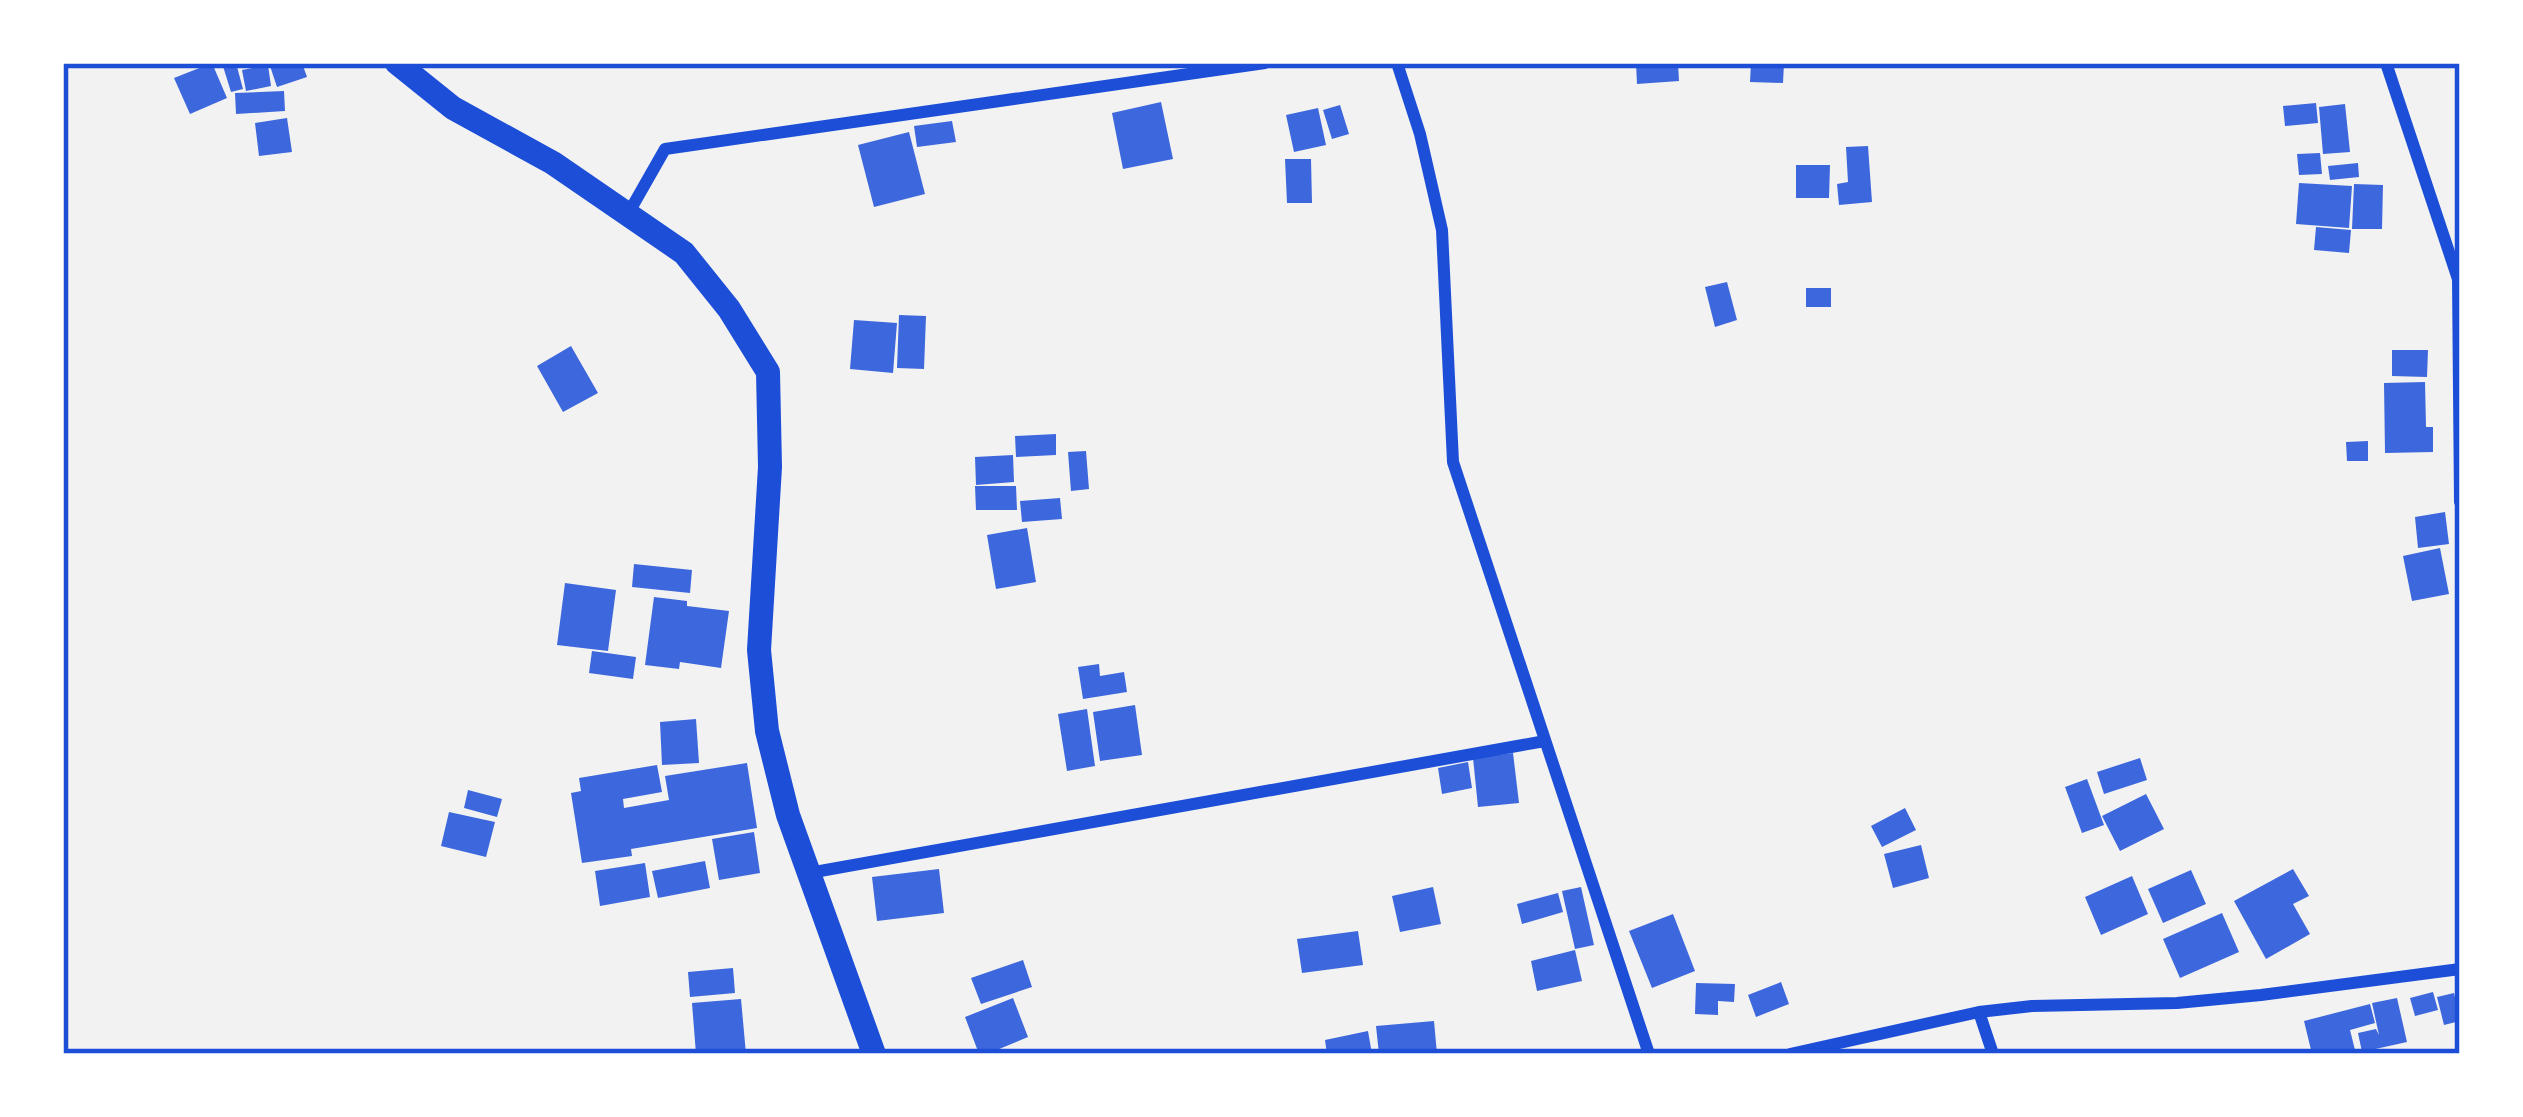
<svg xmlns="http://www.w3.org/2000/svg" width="2523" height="1117" font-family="Spectral,serif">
	<rect width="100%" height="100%" fill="#f2f2f2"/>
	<path fill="#3d67dc" d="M 212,63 L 227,98 L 190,114 L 174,78 Z
		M 222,63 L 236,63 L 243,89 L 231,92 Z
		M 269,63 L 302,63 L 307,77 L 277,87 Z
		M 1636,63 L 1678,63 L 1679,81 L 1637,84 Z
		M 1751,63 L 1784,63 L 1783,83 L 1750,82 Z
		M 268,65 L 271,86 L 246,91 L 242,70 Z
		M 284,91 L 285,111 L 236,114 L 235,93 Z
		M 1161,102 L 1173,159 L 1123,169 L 1112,113 Z
		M 2316,103 L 2318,123 L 2285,126 L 2283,106 Z
		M 2345,104 L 2350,152 L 2323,154 L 2319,107 Z
		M 1340,105 L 1349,134 L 1332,139 L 1323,110 Z
		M 1318,108 L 1326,145 L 1294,152 L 1286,115 Z
		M 287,118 L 292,152 L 259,156 L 255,123 Z
		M 952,121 L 956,142 L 917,147 L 914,126 Z
		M 909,132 L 925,194 L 874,207 L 858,145 Z
		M 1868,146 L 1872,202 L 1839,205 L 1837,184 L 1848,182 L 1846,147 Z
		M 2320,153 L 2322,174 L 2299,175 L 2297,154 Z
		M 1285,159 L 1311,159 L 1312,203 L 1287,203 Z
		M 2358,163 L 2359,177 L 2330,180 L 2328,166 Z
		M 1796,165 L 1830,165 L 1829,198 L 1796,198 Z
		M 2299,183 L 2352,186 L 2349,228 L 2296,224 Z
		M 2354,184 L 2383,185 L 2382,229 L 2352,229 Z
		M 2316,227 L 2351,230 L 2349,253 L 2314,250 Z
		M 1727,282 L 1737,320 L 1715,327 L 1705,287 Z
		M 1806,288 L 1831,288 L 1831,307 L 1806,307 Z
		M 899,315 L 926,316 L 924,369 L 897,368 Z
		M 854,320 L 897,323 L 893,373 L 850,369 Z
		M 571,346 L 598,393 L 563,412 L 537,366 Z
		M 2392,350 L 2428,350 L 2427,377 L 2392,376 Z
		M 2425,382 L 2426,427 L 2433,427 L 2433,452 L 2385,453 L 2384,383 Z
		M 1056,434 L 1056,455 L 1016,457 L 1015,436 Z
		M 2368,441 L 2368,461 L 2347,461 L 2346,442 Z
		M 1086,451 L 1089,489 L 1071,491 L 1068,452 Z
		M 1013,455 L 1014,482 L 976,485 L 975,457 Z
		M 975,486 L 1016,486 L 1017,510 L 976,510 Z
		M 1060,498 L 1062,519 L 1022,522 L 1020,501 Z
		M 2445,512 L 2449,544 L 2418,548 L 2415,517 Z
		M 1027,528 L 1036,582 L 996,589 L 987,535 Z
		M 2440,548 L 2449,594 L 2412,601 L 2403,556 Z
		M 634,564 L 692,570 L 690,593 L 632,587 Z
		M 565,583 L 616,590 L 608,651 L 557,645 Z
		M 654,597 L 687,601 L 687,606 L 729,611 L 721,668 L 680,662 L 679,669 L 645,665 Z
		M 592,651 L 636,657 L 633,679 L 589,673 Z
		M 1099,664 L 1100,676 L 1124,672 L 1127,692 L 1083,699 L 1078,667 Z
		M 1135,705 L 1142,755 L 1100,761 L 1093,712 Z
		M 1087,709 L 1095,766 L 1067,771 L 1058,714 Z
		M 696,719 L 699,763 L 662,765 L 660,722 Z
		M 1513,753 L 1519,803 L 1478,807 L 1473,758 Z
		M 2140,758 L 2147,780 L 2104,794 L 2097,772 Z
		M 1468,762 L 1472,788 L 1442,794 L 1438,768 Z
		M 747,763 L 757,828 L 631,849 L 632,856 L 582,863 L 571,793 L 581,791 L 579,778 L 657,765 L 662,792 L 623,799 L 624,808 L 669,800 L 665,776 Z
		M 2087,779 L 2104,825 L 2082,833 L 2065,787 Z
		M 468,790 L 502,799 L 497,817 L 464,808 Z
		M 2146,794 L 2164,829 L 2120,851 L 2102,816 Z
		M 1905,808 L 1916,830 L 1882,847 L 1871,826 Z
		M 449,812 L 495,822 L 486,857 L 441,846 Z
		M 754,832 L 760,873 L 719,880 L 712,839 Z
		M 1921,845 L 1929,878 L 1893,888 L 1884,854 Z
		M 705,861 L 710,888 L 658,898 L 652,871 Z
		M 645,863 L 650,897 L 600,906 L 595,871 Z
		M 939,869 L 944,913 L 877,921 L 872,877 Z
		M 2293,869 L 2309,896 L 2293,904 L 2310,934 L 2266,959 L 2234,901 Z
		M 2191,870 L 2206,904 L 2163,923 L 2148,889 Z
		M 2132,876 L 2148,914 L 2101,935 L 2085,897 Z
		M 1433,887 L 1441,924 L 1400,932 L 1392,896 Z
		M 1581,887 L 1594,945 L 1575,949 L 1562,891 Z
		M 1558,893 L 1563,912 L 1522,924 L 1517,904 Z
		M 2222,913 L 2239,952 L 2180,978 L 2163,939 Z
		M 1673,914 L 1695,971 L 1652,988 L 1629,931 Z
		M 1358,931 L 1363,965 L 1302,973 L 1297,939 Z
		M 1575,950 L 1582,981 L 1537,991 L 1531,961 Z
		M 1023,960 L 1032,987 L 981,1004 L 971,978 Z
		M 733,968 L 735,993 L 690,997 L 688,972 Z
		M 1781,982 L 1789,1004 L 1756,1017 L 1748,995 Z
		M 1696,983 L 1735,984 L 1734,1002 L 1718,1001 L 1718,1015 L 1695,1014 Z
		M 2433,992 L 2438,1010 L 2415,1016 L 2410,998 Z
		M 2454,993 L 2460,1021 L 2444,1025 L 2437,997 Z
		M 1013,998 L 1028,1037 L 987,1054 L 979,1054 L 965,1017 Z
		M 2397,998 L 2407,1042 L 2362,1052 L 2358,1033 L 2376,1029 L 2379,1035 L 2372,1003 Z
		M 741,999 L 746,1054 L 696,1054 L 692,1003 Z
		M 2370,1004 L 2375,1023 L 2350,1030 L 2356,1054 L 2312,1054 L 2304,1021 Z
		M 1434,1021 L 1437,1054 L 1379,1054 L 1376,1026 Z
		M 1368,1031 L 1372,1054 L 1327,1054 L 1325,1040 Z"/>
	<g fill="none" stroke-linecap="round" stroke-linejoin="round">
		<path stroke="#1d4ed8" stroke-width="12" d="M 1397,63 L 1420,134 L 1442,230 L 1453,462 L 1649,1054
			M 2386,63 L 2458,279 L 2460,502
			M 628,214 L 665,149 L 1265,63
			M 809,873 L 1545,741
			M 1979,1012 L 1993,1054
			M 1790,1054 L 1979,1012 L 2032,1006 L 2177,1003 L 2261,995 L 2460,969"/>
		<path stroke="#1d4ed8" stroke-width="24" d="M 397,63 L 453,108 L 553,163 L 684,253 L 729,309 L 768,372 L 770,467 L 759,650 L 767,731 L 788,815 L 874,1054"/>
	</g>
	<rect width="2523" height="1117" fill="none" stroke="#ffffff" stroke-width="132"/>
	<rect x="66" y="66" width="2391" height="985" fill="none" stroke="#1d4ed8" stroke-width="4.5"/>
</svg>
